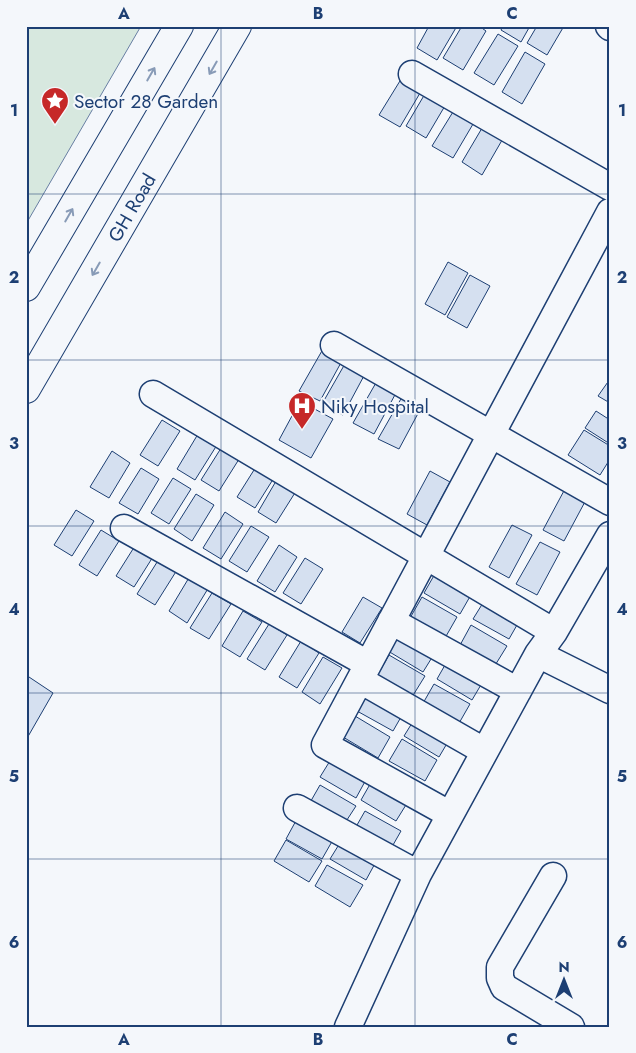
<svg xmlns="http://www.w3.org/2000/svg" width="636" height="1053" font-family="Jost,sans-serif">
	<rect width="100%" height="100%" fill="#f4f7fb"/>
	<path fill="#d7e8df" stroke="#687fa3" d="M 26,26 L 141,26 L 26,224 Z"/>
	<path fill="#d5e0f0" stroke="#1d3f73" d="M 429,26 L 457,26 L 437,60 L 417,48 Z
		M 462,26 L 479,26 L 486,31 L 463,70 L 443,58 Z
		M 503,26 L 530,26 L 521,42 L 501,30 Z
		M 537,26 L 564,26 L 547,55 L 527,43 Z
		M 498,34 L 518,46 L 494,85 L 474,73 Z
		M 525,52 L 545,64 L 522,104 L 502,92 Z
		M 403,76 L 423,88 L 400,127 L 379,115 Z
		M 429,87 L 449,99 L 426,138 L 406,126 Z
		M 456,107 L 476,119 L 453,158 L 432,146 Z
		M 485,123 L 505,135 L 482,175 L 462,162 Z
		M 448,262 L 468,273 L 445,315 L 425,304 Z
		M 470,275 L 490,286 L 467,328 L 447,317 Z
		M 323,349 L 343,359 L 320,401 L 299,391 Z
		M 346,362 L 366,372 L 343,415 L 322,404 Z
		M 610,379 L 610,403 L 598,396 Z
		M 377,381 L 397,391 L 374,434 L 353,423 Z
		M 402,397 L 422,406 L 399,449 L 378,439 Z
		M 300,401 L 333,419 L 311,458 L 279,440 Z
		M 596,411 L 610,420 L 610,444 L 585,428 Z
		M 162,420 L 180,431 L 158,466 L 140,455 Z
		M 584,430 L 610,446 L 610,459 L 600,475 L 568,455 Z
		M 198,434 L 217,445 L 195,480 L 177,469 Z
		M 223,445 L 241,456 L 219,491 L 201,480 Z
		M 112,451 L 130,463 L 109,498 L 90,487 Z
		M 259,462 L 277,473 L 255,508 L 237,497 Z
		M 141,468 L 159,479 L 138,514 L 119,503 Z
		M 430,471 L 450,482 L 427,525 L 407,514 Z
		M 279,476 L 298,488 L 276,523 L 258,512 Z
		M 173,478 L 191,489 L 169,524 L 151,513 Z
		M 566,487 L 587,498 L 564,541 L 543,530 Z
		M 196,494 L 214,505 L 192,541 L 174,529 Z
		M 76,510 L 94,521 L 72,556 L 54,545 Z
		M 225,512 L 243,524 L 221,559 L 203,548 Z
		M 512,525 L 532,535 L 509,578 L 489,567 Z
		M 251,526 L 269,537 L 247,572 L 229,561 Z
		M 101,530 L 119,541 L 97,576 L 79,565 Z
		M 138,541 L 156,552 L 134,587 L 116,576 Z
		M 540,542 L 560,552 L 537,595 L 516,584 Z
		M 279,545 L 297,557 L 275,592 L 257,581 Z
		M 305,558 L 323,569 L 301,604 L 283,593 Z
		M 159,559 L 177,570 L 155,605 L 137,594 Z
		M 436,572 L 472,593 L 460,614 L 424,593 Z
		M 190,576 L 209,587 L 187,623 L 169,611 Z
		M 212,593 L 231,604 L 209,639 L 190,628 Z
		M 363,597 L 382,608 L 360,643 L 342,632 Z
		M 422,597 L 457,617 L 445,638 L 410,618 Z
		M 486,598 L 521,618 L 509,639 L 473,619 Z
		M 243,611 L 262,622 L 240,657 L 222,646 Z
		M 269,624 L 287,635 L 265,670 L 247,659 Z
		M 471,625 L 507,646 L 494,667 L 459,647 Z
		M 400,630 L 436,651 L 423,672 L 388,651 Z
		M 301,641 L 319,653 L 297,688 L 279,677 Z
		M 389,655 L 425,676 L 412,697 L 377,676 Z
		M 323,657 L 342,668 L 320,704 L 302,692 Z
		M 449,658 L 485,678 L 472,700 L 437,679 Z
		M 26,675 L 53,693 L 26,740 Z
		M 434,684 L 470,704 L 458,725 L 422,705 Z
		M 370,689 L 405,710 L 393,731 L 357,711 Z
		M 417,715 L 452,735 L 439,757 L 404,736 Z
		M 355,716 L 390,737 L 378,758 L 343,737 Z
		M 402,739 L 437,760 L 425,781 L 389,761 Z
		M 333,756 L 368,776 L 356,798 L 320,777 Z
		M 373,779 L 409,800 L 396,821 L 361,800 Z
		M 320,785 L 356,806 L 343,826 L 308,806 Z
		M 365,811 L 401,831 L 389,852 L 353,832 Z
		M 298,817 L 334,838 L 322,859 L 286,839 Z
		M 343,838 L 378,858 L 366,880 L 330,859 Z
		M 286,840 L 322,861 L 309,882 L 274,861 Z
		M 327,865 L 363,885 L 350,907 L 315,886 Z"/>
	<g fill="none" stroke-linecap="round" stroke-linejoin="round">
		<defs>
			<path id="minor" d="M 609,26 L 610,27
				M 412,74 L 610,187
				M 334,345 L 610,502
				M 153,394 L 554,632
				M 124,528 L 368,664
				M 391,621 L 518,691
				M 538,654 L 610,690
				M 360,680 L 484,751
				M 297,808 L 418,874
				M 449,814 L 325,745 L 610,212
				M 553,876 L 500,967 L 500,978 L 504,987 L 571,1027
				M 348,1027 L 418,874 L 538,654 L 554,632 L 610,535"/>
			<g id="major">
				<path d="M 26,287 L 179,26"/>
				<path id="s1" d="M 26,389 L 237,26"/>
			</g>
		</defs>
		<use href="#minor" stroke="#1d3f73" stroke-width="29"/>
		<use href="#major" stroke="#1d3f73" stroke-width="30"/>
		<use href="#minor" stroke="#f4f7fb" stroke-width="26"/>
		<use href="#major" stroke="#f4f7fb" stroke-width="28"/>
	</g>
	<defs><path id="oneway-shaft" d="M-6 0H5M1.5-3L5.5 0L1.5 3" fill="none" stroke-width="1.6" stroke-linecap="round" stroke-linejoin="round" transform="scale(1.25)"/></defs>
	<g stroke="#889bb7">
		<use href="#oneway-shaft" transform="translate(213 68) rotate(120)"/>
		<use href="#oneway-shaft" transform="translate(151 74) rotate(-60)"/>
		<use href="#oneway-shaft" transform="translate(69 215) rotate(-60)"/>
		<use href="#oneway-shaft" transform="translate(96 269) rotate(120)"/>
	</g>
	<path fill="none" stroke="#1d3f73" stroke-width="1" stroke-opacity="0.55" d="M 221,26 L 221,1027M 415,26 L 415,1027M 26,194 L 610,194M 26,360 L 610,360M 26,526 L 610,526M 26,693 L 610,693M 26,859 L 610,859"/>
	<defs>
		<symbol id="sight-pin" viewBox="-11 -11 22 30"><path d="M0 17L-7.5 6A9.5 9.5 0 1 1 7.5 6Z" fill="#c62828" stroke="#f4f7fb"/><path d="M0-6L1.8-2.2L6-1.7L2.9 1.2L3.7 5.4L0 3.3L-3.7 5.4L-2.9 1.2L-6-1.7L-1.8-2.2Z" fill="#fff"/></symbol>
		<symbol id="hospital-pin" viewBox="-11 -11 22 30"><path d="M0 17L-7.5 6A9.5 9.5 0 1 1 7.5 6Z" fill="#c62828" stroke="#f4f7fb"/><path d="M-5-5h3v3.5h4V-5h3V5h-3V1.5h-4V5h-3Z" fill="#fff"/></symbol>
	</defs>
	<g fill-rule="evenodd">
		<use href="#sight-pin" x="39" y="85" width="32" height="43"/>
		<use href="#hospital-pin" x="286" y="390" width="32" height="43"/>
	</g>
	<g text-anchor="middle" dominant-baseline="central" stroke-width="4" stroke-linejoin="round" paint-order="stroke">
		<g font-size="19" fill="#1d3f73" stroke="#f4f7fb" text-anchor="start">
			<text x="74" y="101">Sector 28 Garden</text>
			<text x="321" y="406">Niky Hospital</text>
		</g>
		<g font-size="19" fill="#1d3f73" stroke="#f4f7fb">
			<text stroke="none"><textPath href="#s1" startOffset="210">GH Road</textPath></text>
		</g>
	</g>
	<rect width="636" height="1053" fill="none" stroke="#f4f7fb" stroke-width="55"/>
	<g transform="translate(564 980)" stroke="#f4f7fb" stroke-width="4" paint-order="stroke">
	<path d="M0-4L9 19L0 12L-9 19Z" fill="#1d3f73"/>
	<text y="-8" font-size="14" font-weight="bold" text-anchor="middle" fill="#1d3f73">N</text>
	</g>
	<rect x="28" y="28" width="580" height="998" fill="none" stroke="#1d3f73" stroke-width="2"/>
	<g font-size="16" text-anchor="middle" font-weight="bold" fill="#1d3f73">
		<text x="124" y="19">A</text>
		<text x="318" y="19">B</text>
		<text x="512" y="19">C</text>
		<text x="14" y="116">1</text>
		<text x="622" y="116">1</text>
		<text x="14" y="283">2</text>
		<text x="622" y="283">2</text>
		<text x="14" y="449">3</text>
		<text x="622" y="449">3</text>
		<text x="14" y="615">4</text>
		<text x="622" y="615">4</text>
		<text x="14" y="782">5</text>
		<text x="622" y="782">5</text>
		<text x="14" y="948">6</text>
		<text x="622" y="948">6</text>
		<text x="124" y="1045">A</text>
		<text x="318" y="1045">B</text>
		<text x="512" y="1045">C</text>
	</g>
</svg>
